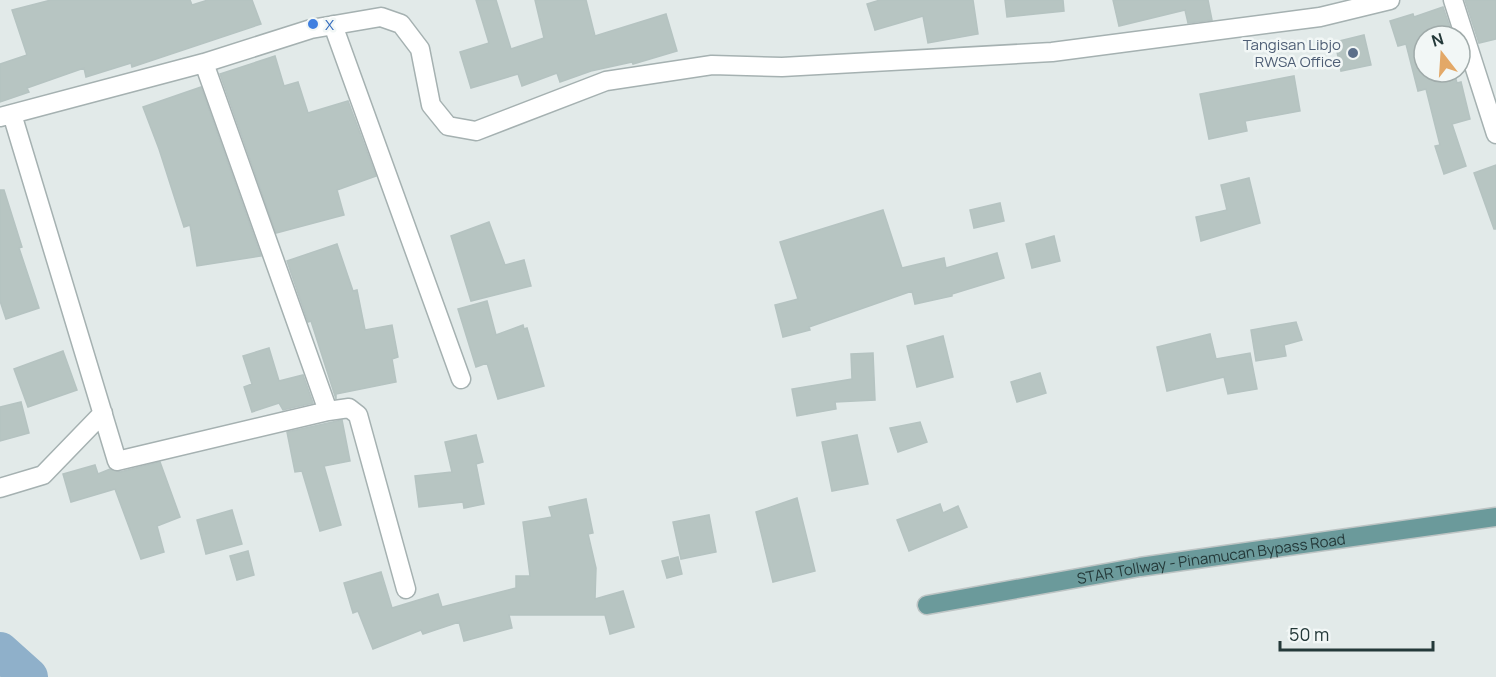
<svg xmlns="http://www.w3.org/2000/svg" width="1496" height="677" font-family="Manrope,sans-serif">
	<rect width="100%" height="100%" fill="#e2eae9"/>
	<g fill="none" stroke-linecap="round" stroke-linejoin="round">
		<path stroke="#8fb0ca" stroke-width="38" d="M 0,651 L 29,677"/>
	</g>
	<path fill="#b7c5c2" stroke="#b5c3c1" stroke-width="1.5" d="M 51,0 L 190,0 L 192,5 L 208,0 L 252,0 L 261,24 L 132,67 L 131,63 L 86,77 L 84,68 L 27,88 L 29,92 L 0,102 L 0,64 L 27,55 L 12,10 Z
		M 476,0 L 496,0 L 511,49 L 544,38 L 535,0 L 586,0 L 595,36 L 666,14 L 677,51 L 633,64 L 632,62 L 591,71 L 560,82 L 557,73 L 522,86 L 518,74 L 471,88 L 460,52 L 489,43 Z
		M 880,0 L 973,0 L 978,34 L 928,43 L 923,16 L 875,30 L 867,4 Z
		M 1005,0 L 1063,0 L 1064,11 L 1007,17 Z
		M 1113,0 L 1208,0 L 1212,20 L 1188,23 L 1185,10 L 1119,26 Z
		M 1465,0 L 1496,0 L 1496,39 L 1479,43 Z
		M 1443,7 L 1453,36 L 1424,36 L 1424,72 L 1454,72 L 1457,83 L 1461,82 L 1470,119 L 1452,124 L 1466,166 L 1444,174 L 1435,146 L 1440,145 L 1426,89 L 1418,91 L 1406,44 L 1398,46 L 1390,21 L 1413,14 L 1414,17 Z
		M 1364,35 L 1371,65 L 1341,71 L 1335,42 Z
		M 275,56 L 284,86 L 298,82 L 308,113 L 348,101 L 376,176 L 337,190 L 344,215 L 276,233 L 220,74 Z
		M 1294,76 L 1300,111 L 1245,121 L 1247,131 L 1209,139 L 1200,94 Z
		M 201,87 L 261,256 L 197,266 L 190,225 L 184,227 L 159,149 L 143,107 Z
		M 1496,165 L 1496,229 L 1494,229 L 1474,173 Z
		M 1249,178 L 1260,223 L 1201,241 L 1196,217 L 1227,210 L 1221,185 Z
		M 0,190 L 4,190 L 22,247 L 19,248 L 39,308 L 6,319 L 0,301 Z
		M 1000,203 L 1004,221 L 974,228 L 970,210 Z
		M 883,210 L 902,268 L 944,258 L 946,268 L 997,253 L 1004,278 L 952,294 L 952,296 L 915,304 L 912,291 L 809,327 L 810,330 L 783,337 L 775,305 L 798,299 L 780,242 Z
		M 489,222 L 505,265 L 524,260 L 531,286 L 471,301 L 451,236 Z
		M 1054,236 L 1060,261 L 1032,268 L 1026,244 Z
		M 337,244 L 353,291 L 357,290 L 365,330 L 392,325 L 398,357 L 392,359 L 396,382 L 336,394 L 336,399 L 311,321 L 308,322 L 287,261 Z
		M 487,301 L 496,335 L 523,325 L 524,329 L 527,328 L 544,386 L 498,399 L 487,363 L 476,367 L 458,309 Z
		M 1296,322 L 1302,340 L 1284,345 L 1286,356 L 1256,361 L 1251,330 Z
		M 1210,334 L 1216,359 L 1250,353 L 1257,389 L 1228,394 L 1224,377 L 1167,391 L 1157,347 Z
		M 943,336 L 953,377 L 917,387 L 907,346 Z
		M 269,348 L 279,381 L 303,375 L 313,403 L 283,410 L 279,403 L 252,412 L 244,387 L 252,384 L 243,356 Z
		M 63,351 L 77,390 L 28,407 L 14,369 Z
		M 873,353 L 875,400 L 835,402 L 836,409 L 797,416 L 792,389 L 852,379 L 851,354 Z
		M 1040,373 L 1046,393 L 1017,402 L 1011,382 Z
		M 21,402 L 29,433 L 0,441 L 0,407 Z
		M 342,420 L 350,461 L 324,466 L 341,525 L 320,531 L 302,471 L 295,472 L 287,432 Z
		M 920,422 L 927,442 L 898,452 L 890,428 Z
		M 476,435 L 483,462 L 476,464 L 484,504 L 464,508 L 463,502 L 419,507 L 415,476 L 452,472 L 445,442 Z
		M 857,435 L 868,484 L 832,491 L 822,442 Z
		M 160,462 L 180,517 L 157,526 L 164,552 L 141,559 L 115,489 L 71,502 L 63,474 L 95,465 L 98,474 L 110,469 L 120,472 Z
		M 797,498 L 815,571 L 773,582 L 756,512 Z
		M 586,499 L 593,533 L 588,534 L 596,568 L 595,599 L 623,591 L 634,627 L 610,634 L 605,615 L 509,615 L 512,628 L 464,641 L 459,622 L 423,634 L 421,630 L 373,649 L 358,611 L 353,613 L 344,583 L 381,572 L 392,608 L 438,594 L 442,607 L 516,588 L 516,576 L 530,576 L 523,522 L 552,517 L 549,507 Z
		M 940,504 L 943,513 L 958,506 L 967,527 L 909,551 L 897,520 Z
		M 232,510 L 242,544 L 206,554 L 197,520 Z
		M 709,515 L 716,552 L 681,559 L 673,522 Z
		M 248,551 L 254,575 L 237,580 L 230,556 Z
		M 678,557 L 682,574 L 667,578 L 662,561 Z"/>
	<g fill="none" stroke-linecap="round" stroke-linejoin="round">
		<defs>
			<path id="minor" d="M 1453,0 L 1496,134
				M 333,25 L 461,379
				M 12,114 L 117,461 L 328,411 L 204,63
				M 0,117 L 204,63 L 311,29 L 381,17 L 401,24 L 420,49 L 431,105 L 448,126 L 476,131 L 606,81 L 712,65 L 782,67 L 1052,52 L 1320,17 L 1390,0
				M 328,411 L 349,408 L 358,415 L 406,589
				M 0,488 L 43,475 L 103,413"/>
			<g id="major">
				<path id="s1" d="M 927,605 L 1140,567 L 1496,517"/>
			</g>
		</defs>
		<use href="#minor" stroke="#a5b1b1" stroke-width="21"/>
		<use href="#major" stroke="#bdc4c4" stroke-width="21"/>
		<use href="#minor" stroke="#fff" stroke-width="18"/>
		<use href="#major" stroke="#6b9a9b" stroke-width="18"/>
	</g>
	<circle fill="#3f7fe0" stroke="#f2f7f6" stroke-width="2" cx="313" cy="24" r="6"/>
	<circle fill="#5c6f8a" stroke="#f2f7f6" stroke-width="2" cx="1353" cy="53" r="6"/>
	<g text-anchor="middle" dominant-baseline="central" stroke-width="5" stroke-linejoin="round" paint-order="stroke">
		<g font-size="15" fill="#366cbe" stroke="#f2f7f6" text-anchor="start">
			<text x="325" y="24">X</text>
		</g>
		<g font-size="15" fill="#4e5e75" stroke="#f2f7f6" text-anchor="end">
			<text x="1341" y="44">Tangisan Libjo<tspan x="1341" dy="17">RWSA Office</tspan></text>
		</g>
		<g font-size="15" fill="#243939" stroke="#f2f7f6">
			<text stroke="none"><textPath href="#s1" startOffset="288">STAR Tollway - Pinamucan Bypass Road</textPath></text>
		</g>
	</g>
	<g transform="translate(1442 54) rotate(343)"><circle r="28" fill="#f2f7f6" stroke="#a0abaa" stroke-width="1.5"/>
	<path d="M0-4.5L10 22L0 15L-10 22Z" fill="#e3a867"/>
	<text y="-9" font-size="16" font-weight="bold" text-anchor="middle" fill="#243939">N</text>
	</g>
	<path d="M1280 641v9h153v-9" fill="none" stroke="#243939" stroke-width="3"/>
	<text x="1289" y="641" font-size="18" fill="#243939" stroke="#f2f7f6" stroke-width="4.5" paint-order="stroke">50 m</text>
</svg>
